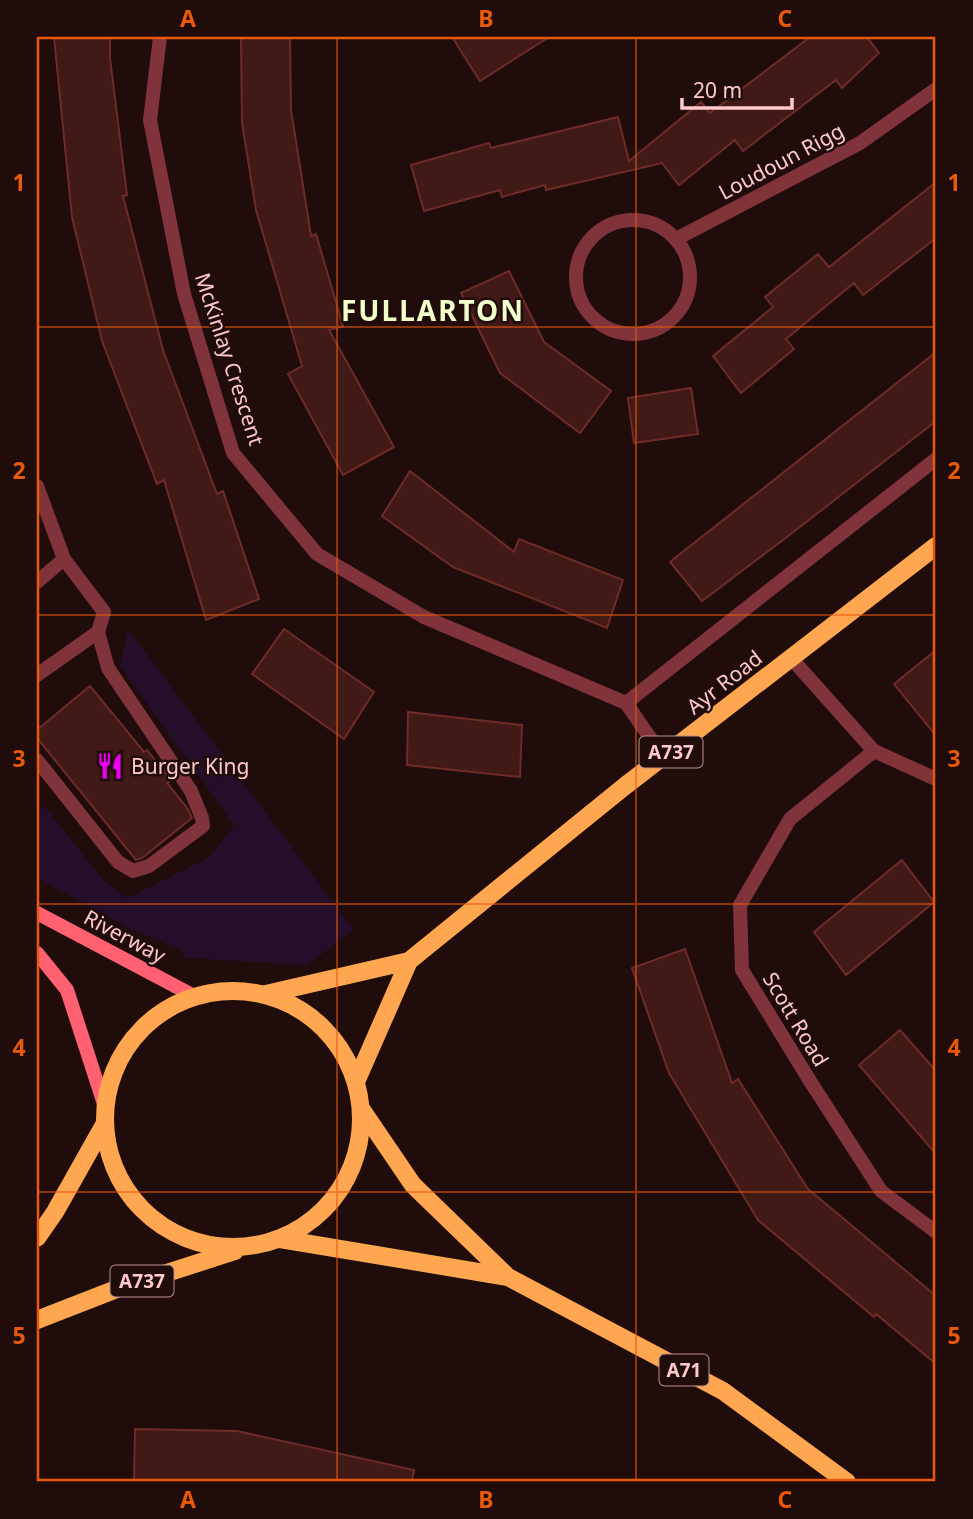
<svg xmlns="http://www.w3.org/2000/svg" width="973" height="1519" font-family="'Noto Sans',sans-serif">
	<rect width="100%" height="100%" fill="#1f0c0b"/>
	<path fill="#250e29" d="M 128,629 L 354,930 L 307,965 L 184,958 L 181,950 L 131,929 L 37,878 L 37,804 L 48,810 L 104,881 L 127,898 L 211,856 L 234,825 L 120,666 Z"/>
	<path fill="#411916" stroke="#6e2b27" stroke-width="2" d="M 54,37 L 110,37 L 110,58 L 127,195 L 123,196 L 163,350 L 217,494 L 223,491 L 259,599 L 206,620 L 164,480 L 157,484 L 102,341 L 72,217 Z
		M 241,37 L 290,37 L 291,110 L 311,236 L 316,234 L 343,326 L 329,330 L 394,447 L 343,475 L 288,374 L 302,366 L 256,210 L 242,123 Z
		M 452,37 L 549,37 L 480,81 Z
		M 810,37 L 867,37 L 879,53 L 842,88 L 836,80 L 743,151 L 735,140 L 679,185 L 662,163 L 546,190 L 545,185 L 502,197 L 500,190 L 424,211 L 411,165 L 489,143 L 491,148 L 618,117 L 629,161 L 701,102 L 710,113 Z
		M 936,182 L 936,238 L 863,295 L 854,283 L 786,339 L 794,349 L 741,393 L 713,356 L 773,307 L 765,297 L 818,254 L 829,267 Z
		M 509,271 L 544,342 L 611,391 L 580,433 L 500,373 L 461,293 Z
		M 936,352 L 936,421 L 787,537 L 702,601 L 670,562 Z
		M 691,388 L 698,434 L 634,443 L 628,398 Z
		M 410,471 L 514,552 L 519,539 L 623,580 L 607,628 L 453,567 L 382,516 Z
		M 284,629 L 374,692 L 344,739 L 252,674 Z
		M 936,650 L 936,736 L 894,684 Z
		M 90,686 L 144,752 L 147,750 L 171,780 L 167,783 L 188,809 L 192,818 L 142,858 L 136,860 L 37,738 L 37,730 Z
		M 408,712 L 522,725 L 520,777 L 407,765 Z
		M 902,860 L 934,902 L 846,975 L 814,932 Z
		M 685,949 L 732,1083 L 738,1079 L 808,1189 L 936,1296 L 936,1364 L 876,1314 L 874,1317 L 758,1220 L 669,1073 L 632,968 Z
		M 900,1030 L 936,1071 L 936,1154 L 859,1065 Z
		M 135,1429 L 237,1431 L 414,1470 L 412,1482 L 134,1481 Z"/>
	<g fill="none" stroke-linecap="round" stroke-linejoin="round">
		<path stroke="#81333b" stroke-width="14" d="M 37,486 L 64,559 L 104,612 L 98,632 L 37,675
			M 37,582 L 64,559
			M 37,760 L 118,862 L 133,871 L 149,866 L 203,826 L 202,818 L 191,791 L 108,668 L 98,632"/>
		<path stroke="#81333b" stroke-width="14" d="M 160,37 L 150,120 L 184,294 L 233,453 L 317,554 L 424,617 L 626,703 L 664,758
			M576 277a57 57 0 1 1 114 0a57 57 0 1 1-114 0Z
			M 676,239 L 860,143 L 936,89
			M 791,658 L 874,751 L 936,779
			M 626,703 L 936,459
			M 874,751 L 790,819 L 740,905 L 742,970 L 810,1081 L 881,1191 L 936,1232"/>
		<path stroke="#ff6072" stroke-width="14" d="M 37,913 L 194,996
			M 37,953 L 67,990 L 105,1107"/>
		<path stroke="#ffa650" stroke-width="18" d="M105 1119a128 128 0 1 1 256 0a128 128 0 1 1-256 0Z
			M 266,994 L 409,961 L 625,786 L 936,546
			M 356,1082 L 409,961
			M 362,1110 L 413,1185 L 508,1277 L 723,1391 L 847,1482
			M 37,1238 L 55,1212 L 104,1125
			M 280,1239 L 508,1277
			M 37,1320 L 114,1290 L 235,1251"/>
	</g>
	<path fill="none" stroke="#e8590c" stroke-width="2" stroke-opacity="0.55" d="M 337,37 L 337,1482M 636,37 L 636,1482M 37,327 L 936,327M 37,615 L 936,615M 37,904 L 936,904M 37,1192 L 936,1192"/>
	<defs>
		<symbol id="restaurant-bare" viewBox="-9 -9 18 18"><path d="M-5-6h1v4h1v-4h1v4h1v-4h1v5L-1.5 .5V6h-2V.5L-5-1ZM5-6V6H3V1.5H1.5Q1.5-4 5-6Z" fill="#ec00f4" stroke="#1f0c0b" stroke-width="2.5" paint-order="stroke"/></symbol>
	</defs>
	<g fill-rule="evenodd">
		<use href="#restaurant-bare" x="91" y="747" width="38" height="38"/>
	</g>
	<g text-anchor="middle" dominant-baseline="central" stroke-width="5" stroke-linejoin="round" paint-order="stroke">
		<g fill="#1f0c0b" stroke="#bc9091" stroke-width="2">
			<rect x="639.5" y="736.5" width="63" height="31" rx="5"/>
			<rect x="110.5" y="1265.5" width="63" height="31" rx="5"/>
			<rect x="659.5" y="1354.5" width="49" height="31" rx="5"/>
		</g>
		<g font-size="19" font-weight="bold" fill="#ffc9ca">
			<text x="671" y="752">A737</text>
			<text x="142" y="1281">A737</text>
			<text x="684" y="1370">A71</text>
		</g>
		<g font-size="21" fill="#ffc9ca" stroke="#1f0c0b">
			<text transform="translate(781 161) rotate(-28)">Loudoun Rigg</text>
			<text transform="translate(230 359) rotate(72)">McKinlay Crescent</text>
			<text transform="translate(724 682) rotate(-38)">Ayr Road</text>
			<text transform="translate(125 936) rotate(28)">Riverway</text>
			<text transform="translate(796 1019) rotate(59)">Scott Road</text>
		</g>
		<g font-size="21" fill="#ffc9ca" stroke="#1f0c0b" text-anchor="start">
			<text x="131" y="766">Burger King</text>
		</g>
		<g font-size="28" font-weight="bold" letter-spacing="2" fill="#f3ffcb" stroke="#1f0c0b">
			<text x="433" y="310">FULLARTON</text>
		</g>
	</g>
	<rect width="973" height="1519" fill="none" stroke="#1f0c0b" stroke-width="77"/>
	<path d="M682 98v10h110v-10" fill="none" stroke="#ffc9ca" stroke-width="3.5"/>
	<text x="693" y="98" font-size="21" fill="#ffc9ca" stroke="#1f0c0b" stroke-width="5" paint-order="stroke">20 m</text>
	<rect x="38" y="38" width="896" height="1442" fill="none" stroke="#e8590c" stroke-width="2.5"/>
	<g font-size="23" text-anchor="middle" font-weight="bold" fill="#e8590c">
		<text x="188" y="27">A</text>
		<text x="486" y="27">B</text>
		<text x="785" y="27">C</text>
		<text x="19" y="191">1</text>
		<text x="954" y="191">1</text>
		<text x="19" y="479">2</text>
		<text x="954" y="479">2</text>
		<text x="19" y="767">3</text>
		<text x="954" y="767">3</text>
		<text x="19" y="1056">4</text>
		<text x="954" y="1056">4</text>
		<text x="19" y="1344">5</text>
		<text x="954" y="1344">5</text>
		<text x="188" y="1508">A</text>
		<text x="486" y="1508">B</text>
		<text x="785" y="1508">C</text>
	</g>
</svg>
